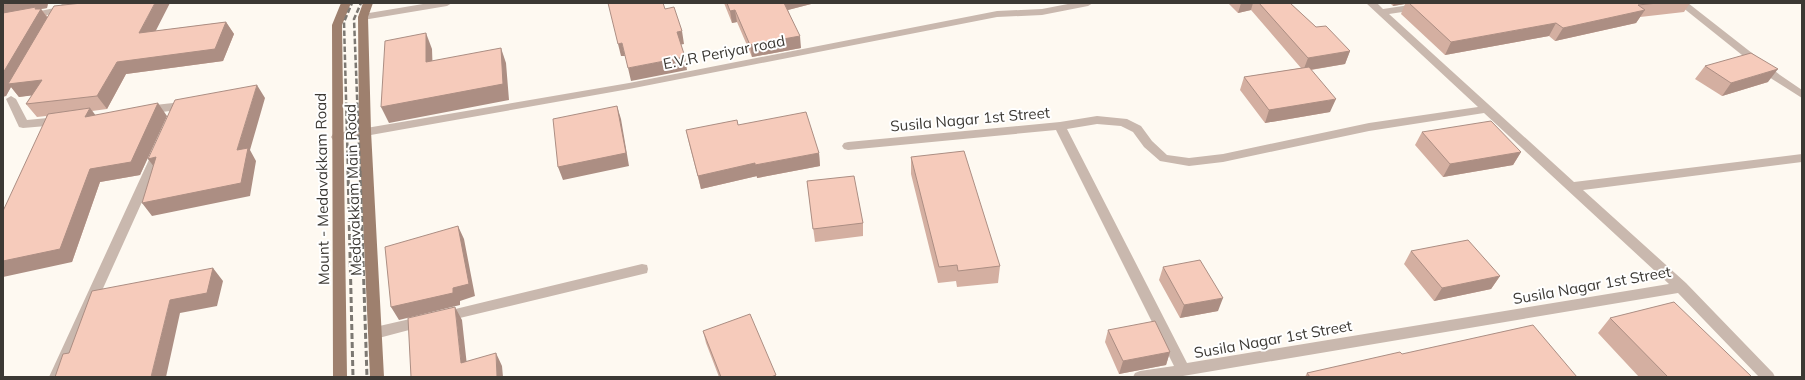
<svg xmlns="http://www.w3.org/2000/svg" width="1805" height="380" font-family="Mulish,sans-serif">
	<rect width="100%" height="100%" fill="#fef9f1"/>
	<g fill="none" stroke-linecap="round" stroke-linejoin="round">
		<path fill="#c9b8ae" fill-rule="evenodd" d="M 63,3 L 74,3 L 65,11 L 3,25 L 3,19 L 59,7 Z
			M 429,3 L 452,3 L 447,6 L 363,20 L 358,17 L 363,14 Z
			M 1073,3 L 1093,3 L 1088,6 L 1042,15 L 997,17 L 629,89 L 337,141 L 333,140 L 331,137 L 333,134 L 337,133 L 629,83 L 997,11 L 1042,9 Z
			M 1366,3 L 1377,3 L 1383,9 L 1423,3 L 1448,3 L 1443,6 L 1389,14 L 1574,182 L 1802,154 L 1802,162 L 1583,190 L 1686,283 L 1773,373 L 1775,377 L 1759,377 L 1678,293 L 1177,377 L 1133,377 L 1135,373 L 1140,371 L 1174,366 L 1056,130 L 848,150 L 844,149 L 842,146 L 844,143 L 848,142 L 1060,122 L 1097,116 L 1127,119 L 1141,126 L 1152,141 L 1167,155 L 1189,158 L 1223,154 L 1369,123 L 1478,107 ZM 1484,113 L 1669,284 L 1187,363 L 1067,129 L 1097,124 L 1121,126 L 1133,132 L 1144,147 L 1160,161 L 1189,166 L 1223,162 L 1369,131 Z
			M 1677,3 L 1688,3 L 1780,75 L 1802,90 L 1802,98 L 1772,79 Z
			M 11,96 L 16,99 L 27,120 L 58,117 L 62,118 L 64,121 L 62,124 L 58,125 L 23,128 L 19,127 L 6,99 Z
			M 173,103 L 177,104 L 183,112 L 177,123 L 169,123 L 167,120 L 171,112 L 170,111 L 146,114 L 140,110 L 146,106 Z
			M 159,147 L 163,148 L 165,151 L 63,377 L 49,377 L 153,151 L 155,148 Z
			M 642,264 L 647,265 L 648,269 L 647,273 L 443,322 L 438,321 L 436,317 L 438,313 L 443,312 Z
			M 423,316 L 428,317 L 430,321 L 428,325 L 375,339 L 370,337 L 368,333 L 370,329 L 375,327 Z"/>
		<path fill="#9e806e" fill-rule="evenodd" d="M 341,3 L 351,3 L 342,25 L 347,377 L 333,377 L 332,25 Z
			M 363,3 L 373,3 L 368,17 L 371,131 L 384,377 L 370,377 L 359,131 L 358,17 Z"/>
		<path stroke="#7c7872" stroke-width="2.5" stroke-dasharray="5.5 2.5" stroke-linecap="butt" d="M 348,172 L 344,22 L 352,3
			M 360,172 L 354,19 L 361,3"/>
		<path stroke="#7c7872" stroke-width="3" stroke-dasharray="6 3" stroke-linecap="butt" d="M 348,171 L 353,377
			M 360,171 L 367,377"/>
	</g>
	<path fill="#d4afa1" d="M 3,3 L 48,3 L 47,8 L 41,9 L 48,17 L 155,31 L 226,22 L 234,34 L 223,61 L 126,74 L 107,109 L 92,111 L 95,115 L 167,116 L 140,175 L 100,182 L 72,262 L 46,116 L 37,117 L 26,104 L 32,95 L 19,97 L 11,87 L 6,96 Z
		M 724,3 L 815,3 L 788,10 L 801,48 L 752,57 L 737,22 L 732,23 Z
		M 1228,3 L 1290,3 L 1316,27 L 1350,51 L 1345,64 L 1311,70 L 1330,112 L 1265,123 L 1240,90 L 1244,77 L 1301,68 L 1251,10 L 1238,13 Z
		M 1390,3 L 1690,3 L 1684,12 L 1640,17 L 1636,23 L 1555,41 L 1549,36 L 1445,55 L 1401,14 L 1405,4 L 1393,6 Z
		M 1705,66 L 1768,82 L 1722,96 L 1695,79 Z
		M 738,125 L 819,153 L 820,166 L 757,178 L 757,176 L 701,189 L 689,143 L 686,130 Z
		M 1422,132 L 1521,152 L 1513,165 L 1443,177 L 1415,145 Z
		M 911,157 L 1000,266 L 998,283 L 957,287 L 956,281 L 938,283 L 911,174 Z
		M 807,181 L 863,223 L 863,236 L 815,242 Z
		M 1411,251 L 1500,276 L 1491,289 L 1434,301 L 1404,264 Z
		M 1163,267 L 1218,311 L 1180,318 L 1159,280 Z
		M 1610,318 L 1752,377 L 1639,377 L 1598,333 Z
		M 1108,330 L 1170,352 L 1166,365 L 1119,374 L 1105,342 Z
		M 703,331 L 776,375 L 776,377 L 719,377 L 706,343 Z
		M 1402,354 L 1577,377 L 1305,377 L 1307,373 Z"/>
	<path fill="#ac8e83" d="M 11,3 L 48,3 L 47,8 L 41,9 L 49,20 L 42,80 L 52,93 L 19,97 L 11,87 L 6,96 L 3,97 L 3,5 Z
		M 155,3 L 170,3 L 148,46 L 139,33 Z
		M 783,3 L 815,3 L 784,11 Z
		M 1241,3 L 1253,3 L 1251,10 L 1238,13 Z
		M 1394,3 L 1406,3 L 1405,4 L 1393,6 Z
		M 735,10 L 737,22 L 732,23 L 730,11 Z
		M 1645,10 L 1636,23 L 1555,41 L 1563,28 Z
		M 226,22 L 234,34 L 223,61 L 126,74 L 107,109 L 97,96 L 117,62 Z
		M 1556,23 L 1549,36 L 1445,55 L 1451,42 Z
		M 682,31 L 684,44 L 679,45 L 677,32 Z
		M 426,33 L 432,49 L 433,77 L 426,62 Z
		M 800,36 L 801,48 L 752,57 L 750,45 Z
		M 622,43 L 625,56 L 621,56 L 618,44 Z
		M 501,48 L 506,63 L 509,100 L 389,123 L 381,107 Z
		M 1350,51 L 1345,64 L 1303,71 L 1308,58 Z
		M 685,57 L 687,70 L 631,81 L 628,68 Z
		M 1778,69 L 1768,82 L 1722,96 L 1731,83 Z
		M 257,85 L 265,98 L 250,150 L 256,161 L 250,196 L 152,216 L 142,203 L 237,150 Z
		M 1336,99 L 1330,112 L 1265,123 L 1269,110 Z
		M 158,103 L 167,116 L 140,175 L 100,182 L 72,262 L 3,277 L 3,261 L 90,169 Z
		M 617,106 L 621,119 L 629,166 L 563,180 L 558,167 Z
		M 90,108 L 100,121 L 85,117 Z
		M 1521,152 L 1513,165 L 1443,177 L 1450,164 Z
		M 819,153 L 820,166 L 757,178 L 755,165 Z
		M 156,157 L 158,172 L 148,159 Z
		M 755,163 L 757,176 L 701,189 L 698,176 Z
		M 458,226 L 464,239 L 475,296 L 460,301 L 460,305 L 399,320 L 391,307 Z
		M 213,268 L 223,281 L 217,306 L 180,313 L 166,377 L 151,377 L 170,300 Z
		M 1500,276 L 1491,289 L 1434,301 L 1442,288 Z
		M 1223,298 L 1218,311 L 1180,318 L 1184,305 Z
		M 455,307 L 462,320 L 468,375 L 461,363 Z
		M 1170,352 L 1166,365 L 1119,374 L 1123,361 Z
		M 496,353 L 502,366 L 503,377 L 497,377 Z"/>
	<path fill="#f6cbbb" stroke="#ac8e83" d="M 3,3 L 11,3 L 3,5 Z
		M 82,3 L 155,3 L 139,33 L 226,22 L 215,49 L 117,62 L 97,96 L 26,104 L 42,80 L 8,84 L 54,6 Z
		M 608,3 L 663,3 L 665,9 L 674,7 L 682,31 L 677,32 L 685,57 L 628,68 L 622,43 L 618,44 Z
		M 727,3 L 784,3 L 800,36 L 750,45 L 735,10 L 730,11 Z
		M 1259,3 L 1290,3 L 1316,27 L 1326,26 L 1350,51 L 1308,58 Z
		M 1409,3 L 1658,3 L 1638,5 L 1645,10 L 1563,28 L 1556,23 L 1451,42 Z
		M 36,7 L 35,9 L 41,9 L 3,73 L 3,13 Z
		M 426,33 L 426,62 L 501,48 L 503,84 L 381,107 L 385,41 Z
		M 1751,53 L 1778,69 L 1731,83 L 1705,66 Z
		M 1309,67 L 1336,99 L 1269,110 L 1244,77 Z
		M 257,85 L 237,150 L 248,148 L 241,183 L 142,203 L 156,157 L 148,159 L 175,100 Z
		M 158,103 L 131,162 L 90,169 L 60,249 L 3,261 L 3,211 L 48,114 L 90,108 L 85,117 Z
		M 617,106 L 626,153 L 558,167 L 553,119 Z
		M 806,112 L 819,153 L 755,165 L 755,163 L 698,176 L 686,130 L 737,120 L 738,125 Z
		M 1491,121 L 1521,152 L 1450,164 L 1422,132 Z
		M 964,151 L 1000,266 L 958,271 L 957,265 L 939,267 L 911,157 Z
		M 854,176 L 863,223 L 813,229 L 807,181 Z
		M 458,226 L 469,284 L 453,288 L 453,293 L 391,307 L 385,247 Z
		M 1468,240 L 1500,276 L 1442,288 L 1411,251 Z
		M 1200,260 L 1223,298 L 1184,305 L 1163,267 Z
		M 213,268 L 207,293 L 170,300 L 151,377 L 55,377 L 63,354 L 69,353 L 92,291 Z
		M 1674,302 L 1752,377 L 1668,377 L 1610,318 Z
		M 455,307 L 461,363 L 496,353 L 497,377 L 410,377 L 411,377 L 408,318 Z
		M 750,314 L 776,375 L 771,377 L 721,377 L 703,331 Z
		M 1155,321 L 1170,352 L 1123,361 L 1108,330 Z
		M 1533,325 L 1577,377 L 1310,377 L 1307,373 L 1400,352 L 1402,354 Z"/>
	<g text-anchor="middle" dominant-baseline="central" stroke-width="4" stroke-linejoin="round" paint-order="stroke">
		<g font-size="15" fill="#3c3934" stroke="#fff">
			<text transform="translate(724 52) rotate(-11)">E.V.R Periyar road</text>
			<text transform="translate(970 119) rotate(-5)">Susila Nagar 1st Street</text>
			<text transform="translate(322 189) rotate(-91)">Mount - Medavakkam Road</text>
			<text transform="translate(353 190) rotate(-92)">Medavakkam Main Road</text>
			<text transform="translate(1592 285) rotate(-10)">Susila Nagar 1st Street</text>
			<text transform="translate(1273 339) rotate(-10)">Susila Nagar 1st Street</text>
		</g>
	</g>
	<rect width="1805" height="380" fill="none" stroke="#3c3934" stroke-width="8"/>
</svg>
